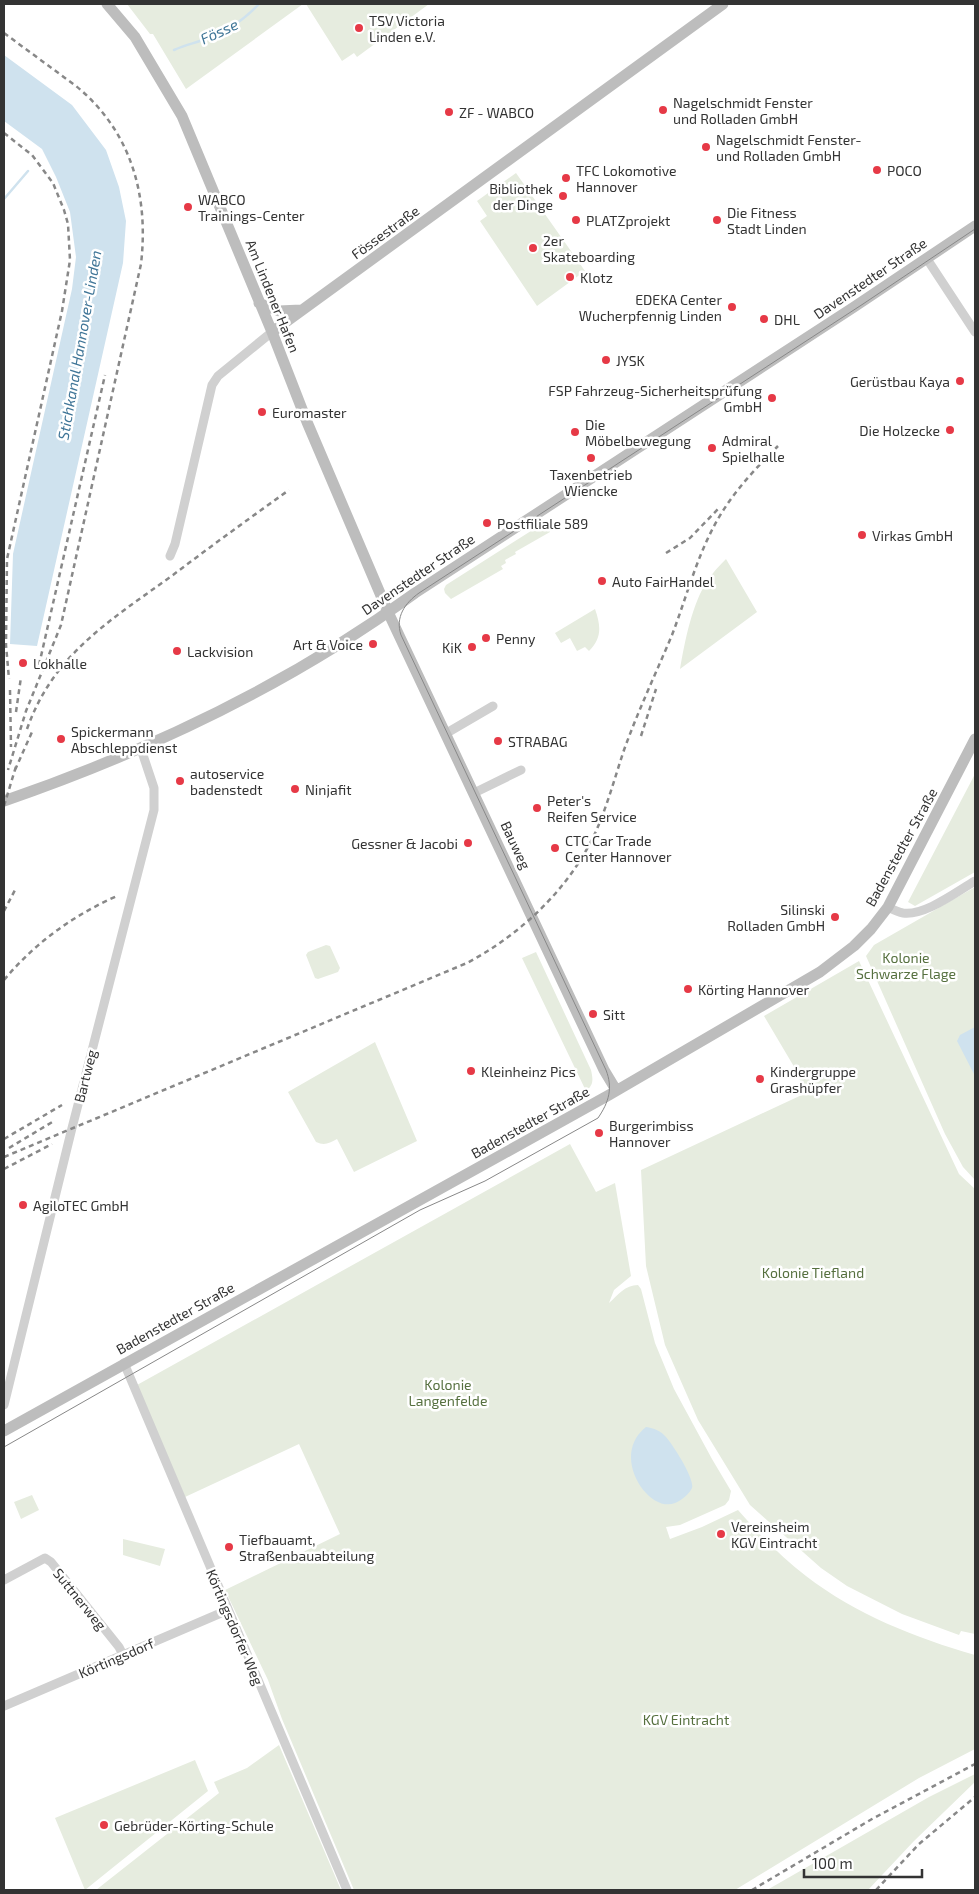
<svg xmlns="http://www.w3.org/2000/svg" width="979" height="1894" font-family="'Exo 2',sans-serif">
	<rect width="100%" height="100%" fill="#fff"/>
	<path fill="#e6ecdf" d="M 127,4 L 303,4 L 186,89 L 153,34 L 150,34 Z
		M 306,4 L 429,4 L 357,57 L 354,53 L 342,61 Z
		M 516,173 L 585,271 L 537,306 L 480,221 L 487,216 L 477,201 Z
		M 542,524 L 547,527 L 550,532 L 515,552 L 516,554 L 505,560 L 506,563 L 501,566 L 503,569 L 451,599 L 445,593 L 444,589 L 446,585 Z
		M 726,559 L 757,612 L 680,669 C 685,641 692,603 708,580 C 713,572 720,565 726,559 Z
		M 595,609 C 601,626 602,638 589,651 L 585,647 L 577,651 L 570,638 L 561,643 L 555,633 Z
		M 975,774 L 975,872 L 915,906 L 908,902 Z
		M 975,887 L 975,1180 L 963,1167 L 945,1134 L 866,956 L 874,945 Z
		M 326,945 L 330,946 L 340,968 L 338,972 L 318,979 L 315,978 L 306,955 L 308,952 Z
		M 536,952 L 591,1070 C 593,1079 594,1085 586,1091 L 522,958 Z
		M 859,961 L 959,1174 L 975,1189 L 975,1634 L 961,1631 L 959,1635 L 902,1614 L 847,1586 L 821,1568 L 750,1505 L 698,1420 L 665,1345 L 646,1266 L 641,1170 L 806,1093 L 793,1065 L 764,1016 Z
		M 375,1042 L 417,1141 L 354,1172 L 337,1139 C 329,1143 325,1146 316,1142 L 288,1092 Z
		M 570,1144 L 596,1192 L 615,1183 L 631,1276 L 614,1290 L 609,1303 C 618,1295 625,1285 638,1285 L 641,1289 L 655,1343 L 674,1389 L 712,1459 L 731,1491 L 729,1500 L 725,1505 L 680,1525 L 666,1527 L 670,1539 L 702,1527 L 738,1510 C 759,1534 781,1557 806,1576 C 855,1614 916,1638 975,1655 L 975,1749 L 919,1778 L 735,1890 L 354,1890 L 282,1719 L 268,1680 L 225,1590 L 340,1534 L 299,1444 L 185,1497 L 137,1385 Z
		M 32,1495 L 39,1510 L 21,1519 L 14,1502 Z
		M 123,1539 L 165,1549 L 160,1566 L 123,1555 Z
		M 279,1745 L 341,1890 L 96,1890 L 219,1793 L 214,1782 L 247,1768 Z
		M 195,1760 L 208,1791 L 85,1890 L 55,1818 Z
		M 975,1774 L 975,1782 L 914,1841 L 868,1890 L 767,1890 L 929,1797 Z"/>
	<path fill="#cfe2ee" d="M 4,55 L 72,105 L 106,150 L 119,187 L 126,221 L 123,263 L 37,646 L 10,644 L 13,554 L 72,289 L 76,257 L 70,212 L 56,177 L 42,149 L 4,121 Z
		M 975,1027 L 975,1076 L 957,1041 L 960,1035 Z
		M 646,1427 C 654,1428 661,1431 666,1437 C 673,1445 695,1479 692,1488 C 690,1493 681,1501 675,1503 C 649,1514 609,1456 646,1427 Z"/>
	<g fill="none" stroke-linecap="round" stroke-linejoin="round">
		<path stroke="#cfe2ee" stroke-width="2.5" d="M 174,50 C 183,46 191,44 200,41 C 224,34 242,22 259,4
			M 4,199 L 28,171"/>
		<path stroke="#d0d0d0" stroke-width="9" d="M 927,259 L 975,332
			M 170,556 L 175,544 L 212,385 L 218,376 L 272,332
			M 445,734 L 493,706
			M 474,793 L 521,770
			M 888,907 C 892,909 897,912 903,913 C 925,916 956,892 975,881
			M 124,1363 L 347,1890
			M 4,1405 L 72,1128 L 154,810 L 154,788 L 141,749
			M 4,1580 L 45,1558 L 51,1562 L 119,1647 L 123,1655
			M 4,1706 L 228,1610"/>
		<path stroke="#bdbdbd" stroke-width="11" d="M 107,4 L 135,37 L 182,116 L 272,332 L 307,422 L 388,612 L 604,1070 L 616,1090
			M 259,303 L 279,311 L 301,310
			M 272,332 L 723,4
			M 4,801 C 149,751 290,684 415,593 L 854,307 L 975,226
			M 4,1431 L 609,1095 L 820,972 L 854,946 L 871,929 L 888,907 L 975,739"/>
		<path stroke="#888" stroke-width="1" d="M 4,1447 L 420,1210 L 485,1181 L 598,1118 C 609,1102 613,1088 606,1070 L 401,635 C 395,617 405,603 419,593 L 863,304 L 975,229"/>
		<path stroke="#888" stroke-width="2.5" stroke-dasharray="5 4" stroke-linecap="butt" d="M 4,33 L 76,86 C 131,131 149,195 141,264 L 61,625 L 26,711 L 8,770
			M 4,133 L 32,155 L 53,183 L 64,210 L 68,224 L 70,260 L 62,311 L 7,559 L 6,645 L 9,679
			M 666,553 L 690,538 L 719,508
			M 39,665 L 105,375
			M 10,690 L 11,747
			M 16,712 L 21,677
			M 27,729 C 54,653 111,620 173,575 C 211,546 250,518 289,490
			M 641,736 L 656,689
			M 15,770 L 32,732
			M 4,806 L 17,763
			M 4,911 L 15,890
			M 4,980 C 35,943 72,916 117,896
			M 4,1139 L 62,1105
			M 9,1148 L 54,1121
			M 4,1157 L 467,963 C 523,933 571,887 597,829 C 608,803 615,777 624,750 C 638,711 656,673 672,635 C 687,596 697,555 718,519 C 734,491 756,468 778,446
			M 4,1169 L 52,1144
			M 752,1890 L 872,1819 L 975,1764
			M 876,1890 L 919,1844 L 975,1797"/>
	</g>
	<g fill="#e63946" stroke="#fff" stroke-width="2">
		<circle cx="359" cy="28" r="5"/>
		<circle cx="663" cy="110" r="5"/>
		<circle cx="449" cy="112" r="5"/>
		<circle cx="706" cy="147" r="5"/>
		<circle cx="877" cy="170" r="5"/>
		<circle cx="566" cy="178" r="5"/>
		<circle cx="563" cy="196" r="5"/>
		<circle cx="188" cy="207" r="5"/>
		<circle cx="576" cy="220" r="5"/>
		<circle cx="717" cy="220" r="5"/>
		<circle cx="533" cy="248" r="5"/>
		<circle cx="570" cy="277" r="5"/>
		<circle cx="732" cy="307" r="5"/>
		<circle cx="764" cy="319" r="5"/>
		<circle cx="606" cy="360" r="5"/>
		<circle cx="960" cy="381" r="5"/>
		<circle cx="772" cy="398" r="5"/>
		<circle cx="262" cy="412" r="5"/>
		<circle cx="950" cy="430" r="5"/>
		<circle cx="575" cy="432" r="5"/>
		<circle cx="712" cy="448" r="5"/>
		<circle cx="591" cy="458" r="5"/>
		<circle cx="487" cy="523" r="5"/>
		<circle cx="862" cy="535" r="5"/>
		<circle cx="602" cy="581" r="5"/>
		<circle cx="486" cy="638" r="5"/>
		<circle cx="373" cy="644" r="5"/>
		<circle cx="472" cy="647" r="5"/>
		<circle cx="177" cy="651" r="5"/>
		<circle cx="23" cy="663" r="5"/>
		<circle cx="61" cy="739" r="5"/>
		<circle cx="498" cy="741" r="5"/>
		<circle cx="180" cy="781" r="5"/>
		<circle cx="295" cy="789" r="5"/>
		<circle cx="537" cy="808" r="5"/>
		<circle cx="468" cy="843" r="5"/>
		<circle cx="555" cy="848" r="5"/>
		<circle cx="835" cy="917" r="5"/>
		<circle cx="688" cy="989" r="5"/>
		<circle cx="593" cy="1014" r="5"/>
		<circle cx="471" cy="1071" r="5"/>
		<circle cx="760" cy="1079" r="5"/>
		<circle cx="599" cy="1133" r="5"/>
		<circle cx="23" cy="1205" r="5"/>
		<circle cx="721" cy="1534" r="5"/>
		<circle cx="229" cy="1547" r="5"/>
		<circle cx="104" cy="1825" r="5"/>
	</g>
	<g text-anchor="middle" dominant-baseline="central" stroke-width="5" stroke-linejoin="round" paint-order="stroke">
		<g font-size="14" fill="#333" stroke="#fff" text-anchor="start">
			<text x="369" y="20">TSV Victoria<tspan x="369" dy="16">Linden e.V.</tspan></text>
			<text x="673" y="102">Nagelschmidt Fenster<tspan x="673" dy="16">und Rolladen GmbH</tspan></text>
			<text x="459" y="112">ZF - WABCO</text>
			<text x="716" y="139">Nagelschmidt Fenster-<tspan x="716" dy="16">und Rolladen GmbH</tspan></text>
			<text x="576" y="170">TFC Lokomotive<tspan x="576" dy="16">Hannover</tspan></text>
			<text x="887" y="170">POCO</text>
			<text x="553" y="188" text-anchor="end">Bibliothek<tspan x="553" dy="16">der Dinge</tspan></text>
			<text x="198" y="199">WABCO<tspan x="198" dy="16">Trainings-Center</tspan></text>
			<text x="727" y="212">Die Fitness<tspan x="727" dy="16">Stadt Linden</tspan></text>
			<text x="586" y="220">PLATZprojekt</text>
			<text x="543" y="240">2er<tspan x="543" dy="16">Skateboarding</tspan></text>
			<text x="580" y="277">Klotz</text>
			<text x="722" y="299" text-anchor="end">EDEKA Center<tspan x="722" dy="16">Wucherpfennig Linden</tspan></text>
			<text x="774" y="319">DHL</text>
			<text x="616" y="360">JYSK</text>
			<text x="950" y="381" text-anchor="end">Gerüstbau Kaya</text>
			<text x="762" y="390" text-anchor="end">FSP Fahrzeug-Sicherheitsprüfung<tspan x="762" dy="16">GmbH</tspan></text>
			<text x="272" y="412">Euromaster</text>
			<text x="585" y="424">Die<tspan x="585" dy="16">Möbelbewegung</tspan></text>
			<text x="940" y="430" text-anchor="end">Die Holzecke</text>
			<text x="722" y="440">Admiral<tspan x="722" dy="16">Spielhalle</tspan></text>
			<text x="591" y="474" text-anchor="middle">Taxenbetrieb<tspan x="591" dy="16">Wiencke</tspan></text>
			<text x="497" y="523">Postfiliale 589</text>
			<text x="872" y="535">Virkas GmbH</text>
			<text x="612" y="581">Auto FairHandel</text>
			<text x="496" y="638">Penny</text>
			<text x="363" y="644" text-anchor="end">Art &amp; Voice</text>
			<text x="462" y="647" text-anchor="end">KiK</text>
			<text x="187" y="651">Lackvision</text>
			<text x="33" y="663">Lokhalle</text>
			<text x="71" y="731">Spickermann<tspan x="71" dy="16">Abschleppdienst</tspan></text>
			<text x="508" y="741">STRABAG</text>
			<text x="190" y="773">autoservice<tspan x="190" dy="16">badenstedt</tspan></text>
			<text x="305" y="789">Ninjafit</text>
			<text x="547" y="800">Peter's<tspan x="547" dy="16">Reifen Service</tspan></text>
			<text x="565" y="840">CTC Car Trade<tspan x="565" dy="16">Center Hannover</tspan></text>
			<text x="458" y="843" text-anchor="end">Gessner &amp; Jacobi</text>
			<text x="825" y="909" text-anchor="end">Silinski<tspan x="825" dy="16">Rolladen GmbH</tspan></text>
			<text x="698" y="989">Körting Hannover</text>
			<text x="603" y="1014">Sitt</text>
			<text x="481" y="1071">Kleinheinz Pics</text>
			<text x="770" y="1071">Kindergruppe<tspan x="770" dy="16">Grashüpfer</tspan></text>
			<text x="609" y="1125">Burgerimbiss<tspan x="609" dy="16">Hannover</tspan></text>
			<text x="33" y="1205">AgiloTEC GmbH</text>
			<text x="731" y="1526">Vereinsheim<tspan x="731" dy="16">KGV Eintracht</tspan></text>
			<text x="239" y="1539">Tiefbauamt,<tspan x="239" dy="16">Straßenbauabteilung</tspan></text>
			<text x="114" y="1825">Gebrüder-Körting-Schule</text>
		</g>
		<g font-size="14" fill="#333" stroke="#fff">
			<text transform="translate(385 232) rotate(-36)">Fössestraße</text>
			<text transform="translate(870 278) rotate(-34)">Davenstedter Straße</text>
			<text transform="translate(273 296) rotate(68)">Am Lindener Hafen</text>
			<text transform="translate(418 574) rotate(-34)">Davenstedter Straße</text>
			<text transform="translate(516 845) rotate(65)">Bauweg</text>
			<text transform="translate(901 847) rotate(-61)">Badenstedter Straße</text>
			<text transform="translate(85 1076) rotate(-76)">Bartweg</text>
			<text transform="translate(530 1122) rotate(-29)">Badenstedter Straße</text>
			<text transform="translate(175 1318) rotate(-29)">Badenstedter Straße</text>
			<text transform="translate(80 1599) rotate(51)">Suttnerweg</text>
			<text transform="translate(235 1627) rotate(67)">Körtingsdorfer Weg</text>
			<text transform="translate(116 1658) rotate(-23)">Körtingsdorf</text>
		</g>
		<g font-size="14" fill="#56703f" stroke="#fff">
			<text x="906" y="957">Kolonie<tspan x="906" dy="16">Schwarze Flage</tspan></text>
			<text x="813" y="1272">Kolonie Tiefland</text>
			<text x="448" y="1384">Kolonie<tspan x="448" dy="16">Langenfelde</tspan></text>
			<text x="686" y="1719">KGV Eintracht</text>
		</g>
		<g font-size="15" font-style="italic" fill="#3f7597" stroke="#fff">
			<text transform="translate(219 31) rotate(-25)">Fösse</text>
			<text transform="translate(79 345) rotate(-80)">Stichkanal Hannover-Linden</text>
		</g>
	</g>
	<rect width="979" height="1894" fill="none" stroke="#333333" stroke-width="10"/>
	<path d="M804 1869v8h118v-8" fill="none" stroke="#333333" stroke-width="2.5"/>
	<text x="812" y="1869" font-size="15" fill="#333333" stroke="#ffffff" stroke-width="4" paint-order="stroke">100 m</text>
</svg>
